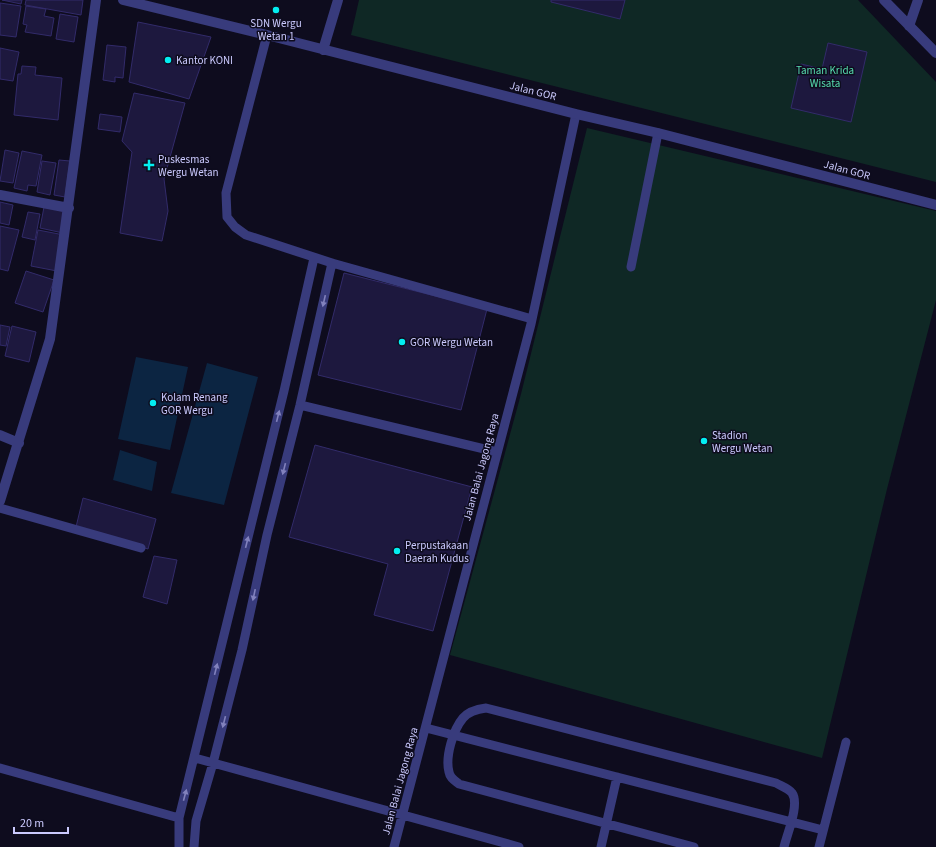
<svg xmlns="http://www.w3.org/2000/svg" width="936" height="847" font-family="'Source Sans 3',sans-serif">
	<rect width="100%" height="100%" fill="#0e0c1e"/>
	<path fill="#0f2825" d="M 359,0 L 858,0 L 936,82 L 936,182 L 351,35 Z
		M 587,128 L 936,211 L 936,300 L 887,489 L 822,758 L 450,655 L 521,394 Z"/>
	<path fill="#0c2542" d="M 136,357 L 188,367 L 170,450 L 118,439 Z
		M 207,363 L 258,377 L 224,505 L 171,493 Z
		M 120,450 L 157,462 L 152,491 L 113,480 Z"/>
	<path fill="#1d183e" stroke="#322b6a" d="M 2,0 L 22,0 L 21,4 Z
		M 26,0 L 83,0 L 81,15 L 25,5 Z
		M 551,0 L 625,0 L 620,19 L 551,2 Z
		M 0,3 L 21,6 L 16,37 L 0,35 Z
		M 26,6 L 46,9 L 44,16 L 54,18 L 51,36 L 25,32 L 27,25 L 23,24 Z
		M 60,14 L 78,17 L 74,42 L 56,39 Z
		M 138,22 L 211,37 L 189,99 L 129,82 Z
		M 828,43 L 867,52 L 851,122 L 791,108 L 801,64 L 822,69 Z
		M 107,45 L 126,47 L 123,78 L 115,77 L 115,82 L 103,80 Z
		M 0,48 L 19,52 L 13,81 L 0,79 Z
		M 22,66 L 36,67 L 35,75 L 62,78 L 58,120 L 14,115 L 18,74 L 21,74 Z
		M 134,93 L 185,103 L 164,179 L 168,211 L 162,241 L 120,233 L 132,152 L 122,141 Z
		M 100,114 L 122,117 L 120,132 L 98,129 Z
		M 5,150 L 19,153 L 13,183 L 0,181 Z
		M 22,151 L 42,155 L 36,186 L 28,185 L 27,191 L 14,188 Z
		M 59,160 L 70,161 L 65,197 L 54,195 Z
		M 42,161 L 56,163 L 50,195 L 37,192 Z
		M 0,202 L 13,205 L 9,225 L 0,223 Z
		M 44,207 L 67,211 L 63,233 L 40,228 Z
		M 28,212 L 40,214 L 35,240 L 22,237 Z
		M 0,226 L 19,230 L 8,271 L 0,269 Z
		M 38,230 L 64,235 L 57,271 L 31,266 Z
		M 26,271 L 54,280 L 43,312 L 15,303 Z
		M 344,273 L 487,309 L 461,410 L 318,375 Z
		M 0,325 L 10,327 L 6,346 L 0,345 Z
		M 12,326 L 36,332 L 29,362 L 5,356 Z
		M 315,445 L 472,487 L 433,631 L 374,615 L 388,564 L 289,537 Z
		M 83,498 L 156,519 L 148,549 L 76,527 Z
		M 154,556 L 177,560 L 167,604 L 143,597 Z"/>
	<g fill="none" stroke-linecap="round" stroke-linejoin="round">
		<path stroke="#383b7c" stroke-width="9" d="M 267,35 L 226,193 L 227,217 L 235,227 L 246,235 L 332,263 L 532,319
			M 631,267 L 658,133
			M 300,405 L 497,452
			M 0,508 L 141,548
			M 426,728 L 823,830
			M 195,758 L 519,847
			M 0,768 L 179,818
			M 179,847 L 179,818 L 284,391 L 314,258
			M 194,847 L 196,821 L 213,763 L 242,650 L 267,535 L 300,405 L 332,263
			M 394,847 L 531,324 L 576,114
			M 601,847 L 617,777
			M 694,847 L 459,784 C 454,780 450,778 449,772 C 445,757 453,730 463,718 C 469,711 478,709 486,708 L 776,783 C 781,786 788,788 792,793 C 800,804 787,834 784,847
			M 819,847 L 846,742"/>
		<path stroke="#383b7c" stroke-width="10" d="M 123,0 L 267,35 L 576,114 L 658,133 L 936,205
			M 884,0 L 936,53
			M 909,26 L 918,0
			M 323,50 L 338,0
			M 0,195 L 69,208
			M 0,435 L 19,443
			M 0,501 L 50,339 L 96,0"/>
	</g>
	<defs><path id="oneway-solid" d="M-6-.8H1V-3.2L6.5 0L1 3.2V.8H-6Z"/></defs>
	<g fill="#8282bd">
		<use href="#oneway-solid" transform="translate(324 301) rotate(103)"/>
		<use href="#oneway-solid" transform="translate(278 416) rotate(-76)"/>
		<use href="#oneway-solid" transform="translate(284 469) rotate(104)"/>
		<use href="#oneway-solid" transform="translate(247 542) rotate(-76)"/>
		<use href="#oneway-solid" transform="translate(254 595) rotate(102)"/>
		<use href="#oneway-solid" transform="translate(216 669) rotate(-76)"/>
		<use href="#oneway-solid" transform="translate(224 722) rotate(104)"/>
		<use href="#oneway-solid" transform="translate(185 795) rotate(-75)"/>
	</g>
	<g fill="#03eef1" stroke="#0e0c1e" stroke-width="1.5">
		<circle cx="276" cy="10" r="4"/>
		<circle cx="168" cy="60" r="4"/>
		<path d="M147 159h4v4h4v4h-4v4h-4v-4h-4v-4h4z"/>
		<circle cx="402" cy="342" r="4"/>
		<circle cx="153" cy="403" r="4"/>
		<circle cx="704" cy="441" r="4"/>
		<circle cx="397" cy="551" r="4"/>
	</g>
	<g text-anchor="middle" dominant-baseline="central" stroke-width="3" stroke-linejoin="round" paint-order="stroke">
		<g font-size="11" fill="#cbcafe" stroke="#0e0c1e" text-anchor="start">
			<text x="276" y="23" text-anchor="middle">SDN Wergu<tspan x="276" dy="13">Wetan 1</tspan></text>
			<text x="176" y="60">Kantor KONI</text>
			<text x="158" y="159">Puskesmas<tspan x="158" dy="13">Wergu Wetan</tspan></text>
			<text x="410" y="342">GOR Wergu Wetan</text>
			<text x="161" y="397">Kolam Renang<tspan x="161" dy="13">GOR Wergu</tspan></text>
			<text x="712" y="435">Stadion<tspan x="712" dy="13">Wergu Wetan</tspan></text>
			<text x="405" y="545">Perpustakaan<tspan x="405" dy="13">Daerah Kudus</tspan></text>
		</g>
		<g font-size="11" fill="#57ddaf" stroke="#0e0c1e">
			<text x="825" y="70">Taman Krida<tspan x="825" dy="13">Wisata</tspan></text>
		</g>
		<g font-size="11" fill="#cbcafe" stroke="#0e0c1e">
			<text transform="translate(533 91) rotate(14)">Jalan GOR</text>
			<text transform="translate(847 170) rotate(15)">Jalan GOR</text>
			<text transform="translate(481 467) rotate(-75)">Jalan Balai Jagong Raya</text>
			<text transform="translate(400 781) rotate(-75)">Jalan Balai Jagong Raya</text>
		</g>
	</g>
	<path d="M14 827v6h54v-6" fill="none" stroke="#cbcafe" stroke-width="2"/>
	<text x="20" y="827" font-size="12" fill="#cbcafe" stroke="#0e0c1e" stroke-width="3" paint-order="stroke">20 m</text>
</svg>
